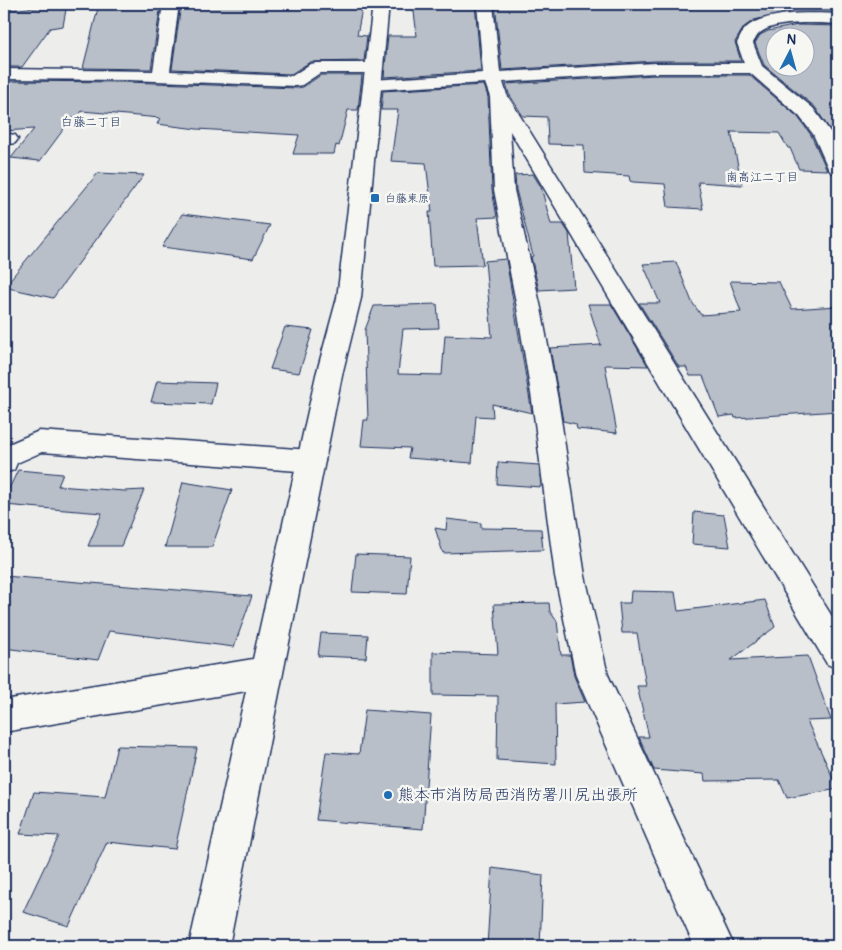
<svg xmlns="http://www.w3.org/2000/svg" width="842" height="950" font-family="Pangolin,'Klee One',sans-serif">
	<rect width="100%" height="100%" fill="#edeeec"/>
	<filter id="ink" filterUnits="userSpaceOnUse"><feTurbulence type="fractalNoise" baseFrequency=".02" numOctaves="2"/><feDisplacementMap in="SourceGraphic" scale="10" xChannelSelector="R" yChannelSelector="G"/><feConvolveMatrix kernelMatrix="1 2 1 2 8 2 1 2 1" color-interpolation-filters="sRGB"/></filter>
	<g filter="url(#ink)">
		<path fill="#b9bfc8" stroke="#1b2f5e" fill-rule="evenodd" d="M 67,4 L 63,26 L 50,28 L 22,67 L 4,67 L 4,20 L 9,10 Z
			M 137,4 L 161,4 L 151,69 L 83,68 L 98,8 L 137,6 Z
			M 181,4 L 363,4 L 357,35 L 367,36 L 364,61 L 310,62 L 291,74 L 172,69 Z
			M 413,4 L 475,4 L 481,71 L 384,77 L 388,36 L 417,36 Z
			M 495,4 L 788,4 L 838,7 L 838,12 L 791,12 L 754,20 L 744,27 L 735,42 L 741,61 L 655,61 L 502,70 Z
			M 798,25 L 838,26 L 838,143 L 815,107 L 764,65 L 755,43 L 760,35 L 768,31 ZM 774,38 L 804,38 L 804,68 L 774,68 Z
			M 321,75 L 362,75 L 358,110 L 348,110 L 339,146 L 336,145 L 334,154 L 293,154 L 299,135 L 197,129 L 157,124 L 160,118 L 82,111 L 76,118 L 72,118 L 40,161 L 11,158 L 34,129 L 4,131 L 4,81 L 127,82 L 296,88 L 303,87 Z
			M 655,75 L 749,75 L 798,117 L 811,135 L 827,170 L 799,169 L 790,148 L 788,148 L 779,133 L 731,132 L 742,185 L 698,182 L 703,209 L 668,207 L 665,184 L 633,182 L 630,181 L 629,176 L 585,173 L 584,145 L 548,144 L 547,117 L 523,116 L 509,94 L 506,84 Z
			M 484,85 L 488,97 L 492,190 L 497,217 L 477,218 L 483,265 L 433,266 L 429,212 L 432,212 L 426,163 L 391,161 L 398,110 L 381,110 L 383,91 Z
			M 98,173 L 144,175 L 53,298 L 4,287 Z
			M 533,174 L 541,187 L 551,224 L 563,224 L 569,233 L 574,288 L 539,290 L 531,257 L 533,256 L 516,190 L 515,175 Z
			M 182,214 L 270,225 L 253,259 L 162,247 Z
			M 506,259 L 532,413 L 492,404 L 493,417 L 476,416 L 472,463 L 408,458 L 410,448 L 361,446 L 364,420 L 368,420 L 365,330 L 374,306 L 437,304 L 439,328 L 403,329 L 398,374 L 442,375 L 445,335 L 492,337 L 485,261 Z
			M 676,262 L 692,302 L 701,315 L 741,312 L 730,281 L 779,282 L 792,309 L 838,306 L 838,411 L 735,418 L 734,415 L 719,417 L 703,376 L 690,376 L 686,367 L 679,367 L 639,303 L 660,303 L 643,264 Z
			M 588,304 L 611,304 L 648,366 L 605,365 L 617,433 L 577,429 L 576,424 L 563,421 L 550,348 L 601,345 Z
			M 285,327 L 313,330 L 299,373 L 270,369 Z
			M 157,381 L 216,383 L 211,404 L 151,402 Z
			M 498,462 L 539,465 L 541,487 L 497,484 Z
			M 18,470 L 63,474 L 58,486 L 124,491 L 144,490 L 121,546 L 88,546 L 102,513 L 4,505 L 4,499 Z
			M 183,482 L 232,490 L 212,547 L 165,547 Z
			M 694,512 L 724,515 L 730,547 L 692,544 Z
			M 447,519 L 481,523 L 481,528 L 541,529 L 543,550 L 443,553 L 435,528 L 446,530 Z
			M 356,554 L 410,556 L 407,594 L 352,592 Z
			M 4,576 L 252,596 L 234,647 L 109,631 L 98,660 L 4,648 Z
			M 631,591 L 675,592 L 678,611 L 765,600 L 775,627 L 731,660 L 808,656 L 831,720 L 807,721 L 838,789 L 787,798 L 779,780 L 705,781 L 704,774 L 654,770 L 639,737 L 649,737 L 637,686 L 646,686 L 637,633 L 622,633 L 619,603 L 630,603 Z
			M 549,603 L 550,612 L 557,621 L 561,655 L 570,655 L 574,676 L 585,702 L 555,704 L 556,764 L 497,760 L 498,696 L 433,695 L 433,652 L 498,654 L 494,604 Z
			M 321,633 L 368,635 L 366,658 L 318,656 Z
			M 365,710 L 431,715 L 423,829 L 316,820 L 326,752 L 359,754 Z
			M 117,746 L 197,748 L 175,849 L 107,842 L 69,926 L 23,912 L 59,836 L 20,834 L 34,792 L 105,797 Z
			M 492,868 L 543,875 L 540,946 L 487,946 Z"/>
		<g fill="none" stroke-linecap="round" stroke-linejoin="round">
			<defs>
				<path id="street" d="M 4,4 L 13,4 L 10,8 L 4,10 Z
					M 163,4 L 179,4 L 170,71 L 292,76 L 310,64 L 316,63 L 374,63 L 380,64 L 383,68 L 380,72 L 374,73 L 320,73 L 302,85 L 296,86 L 127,80 L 4,79 L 4,69 L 153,71 Z
					M 477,4 L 493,4 L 500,72 L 655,63 L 744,63 L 737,43 C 740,38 742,31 747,27 C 766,11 815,13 838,14 L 838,24 C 818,23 776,20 760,33 C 757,35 755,40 753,43 L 762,66 L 813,108 L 831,133 L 838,147 L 838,174 L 831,172 L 828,168 L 813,134 L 799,116 L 750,73 L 655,73 L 503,82 L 507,95 L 838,626 L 838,669 L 827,664 L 510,131 L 514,190 L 541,308 L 558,400 L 585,576 L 608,675 L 734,946 L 694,946 L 576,676 L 555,576 L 532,400 L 517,308 L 494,190 L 490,97 L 485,83 L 372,90 L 366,89 L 363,85 L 366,81 L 372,80 L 483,73 Z
					M 4,133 L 15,135 L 18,139 L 15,143 L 4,145 Z
					M 39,431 L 311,450 L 321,453 L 325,461 L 321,469 L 311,472 L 42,452 L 17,463 L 14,470 L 4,473 L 4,446 Z"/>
				<path id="secondary" d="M 373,4 L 389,4 L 361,298 L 342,375 L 229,946 L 189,946 L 246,691 L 4,732 L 4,700 L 253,659 L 316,375 L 337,298 Z"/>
			</defs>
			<use href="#street" stroke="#1b2f5e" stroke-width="3"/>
			<use href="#secondary" stroke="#1b2f5e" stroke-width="3"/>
			<use href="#street" fill="#f6f6f2" fill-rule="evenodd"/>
			<use href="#secondary" fill="#f6f6f2" fill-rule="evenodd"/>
		</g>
	</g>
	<g fill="#1f6fb2" stroke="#f6f6f2" stroke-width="2">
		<rect x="370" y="193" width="10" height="10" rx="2.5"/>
		<circle cx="388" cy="795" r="5"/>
	</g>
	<g text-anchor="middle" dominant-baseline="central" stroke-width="5" stroke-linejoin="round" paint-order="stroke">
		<g font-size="11" fill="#1b2f5e" stroke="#f6f6f2" text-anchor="start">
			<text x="385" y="198">白藤東原</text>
		</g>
		<g font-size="12" fill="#1b2f5e" stroke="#f6f6f2">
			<text x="91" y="122">白藤二丁目</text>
			<text x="762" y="177">南高江二丁目</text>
		</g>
		<g font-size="16" fill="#1b2f5e" stroke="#f6f6f2" text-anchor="start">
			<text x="398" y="795">熊本市消防局西消防署川尻出張所</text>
		</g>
	</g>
	<rect width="842" height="950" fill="none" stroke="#f6f6f2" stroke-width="20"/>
	<rect x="10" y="10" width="822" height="930" fill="none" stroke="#1b2f5e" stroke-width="2" filter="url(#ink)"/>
	<g transform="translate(790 52) rotate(6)"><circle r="24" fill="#f6f6f2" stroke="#9ea6b7"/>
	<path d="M0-4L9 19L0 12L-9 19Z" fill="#1f6fb2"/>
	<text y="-8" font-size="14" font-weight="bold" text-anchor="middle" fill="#1b2f5e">N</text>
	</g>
</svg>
